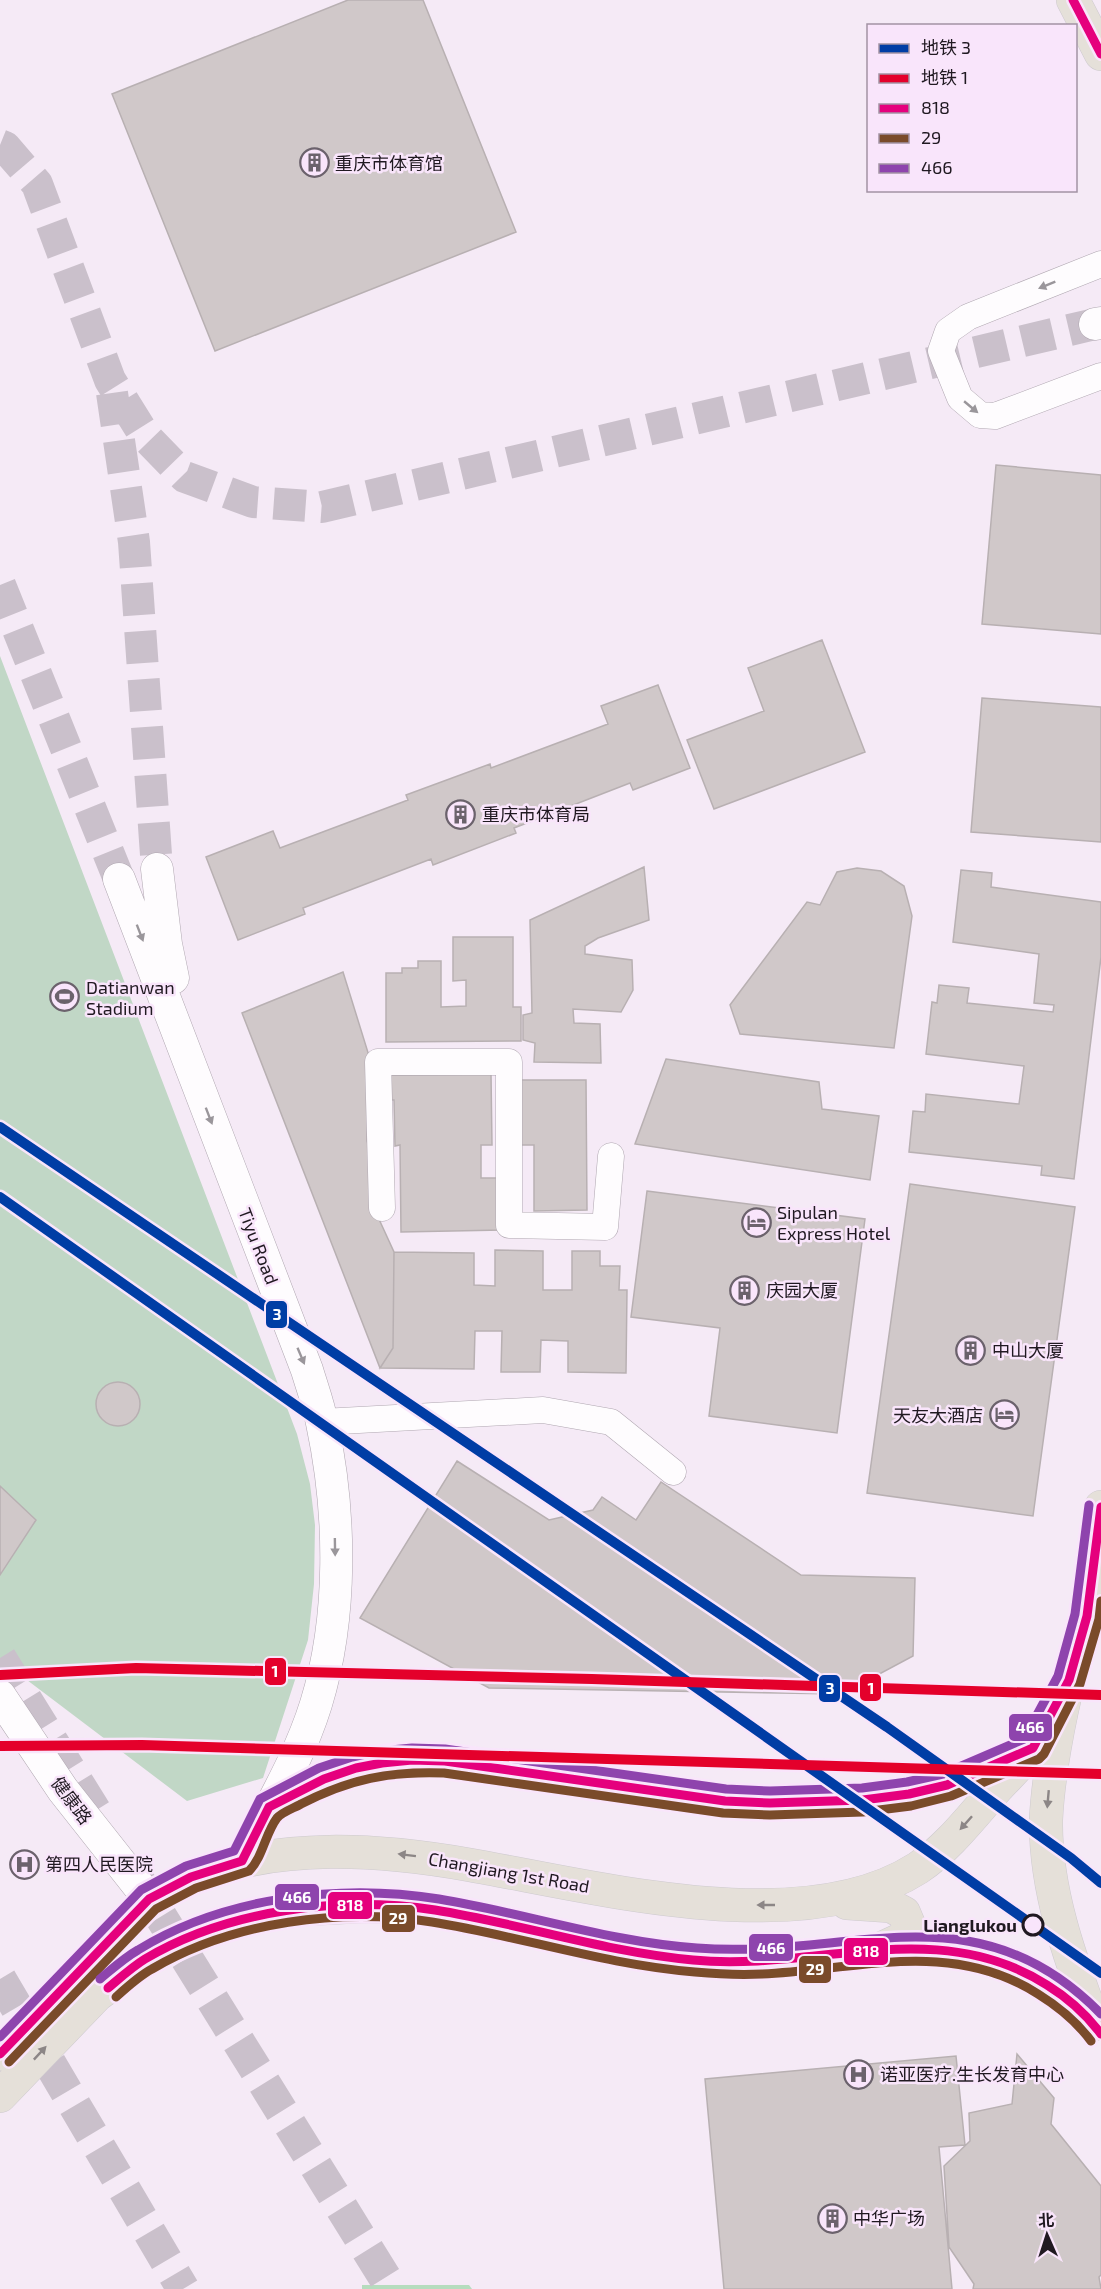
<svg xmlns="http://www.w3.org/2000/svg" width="1101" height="2289" font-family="'Exo 2','Noto Sans SC',sans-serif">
	<rect width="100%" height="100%" fill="#f5eaf6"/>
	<path fill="#c1d7c6" d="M 0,656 L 297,1434 L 310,1484 L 315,1525 L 314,1584 L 308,1640 L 263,1778 L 187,1801 L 27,1680 L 0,1666 Z"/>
	<path fill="#b6dcbe" d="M 362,2285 L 469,2285 L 472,2289 L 362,2289 Z"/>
	<path fill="#d0c8c9" stroke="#b8b0b2" stroke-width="1.5" d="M 348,0 L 423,0 L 516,232 L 215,351 L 112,94 Z
		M 996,465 L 1101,475 L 1101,634 L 982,624 Z
		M 822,640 L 865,752 L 714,809 L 687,740 L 764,711 L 748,668 Z
		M 658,685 L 690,768 L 633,790 L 630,783 L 514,828 L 516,833 L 433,865 L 431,859 L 303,908 L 305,914 L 238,940 L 206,857 L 273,831 L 280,848 L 408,800 L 406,795 L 490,764 L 491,768 L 608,724 L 601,706 Z
		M 982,698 L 1101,707 L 1101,842 L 971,832 Z
		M 644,867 L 649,920 L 598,938 L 585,946 L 585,954 L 632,960 L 633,990 L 621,1012 L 573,1009 L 574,1023 L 600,1024 L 601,1063 L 534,1062 L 535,1043 L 523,1040 L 523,1015 L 532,1013 L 530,920 Z
		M 857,868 L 881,871 L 904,886 L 912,916 L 894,1048 L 740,1034 L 730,1005 L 807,902 L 820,905 L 837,872 Z
		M 961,870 L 992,873 L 991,887 L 1101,902 L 1101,957 L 1074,1179 L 1041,1175 L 1042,1166 L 909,1152 L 913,1111 L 925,1112 L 926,1094 L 1019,1104 L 1024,1066 L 926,1054 L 932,1002 L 937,1003 L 939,985 L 969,988 L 967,1003 L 1053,1012 L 1054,1005 L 1034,1003 L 1039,954 L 953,942 Z
		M 453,937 L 513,937 L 513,1007 L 521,1007 L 521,1041 L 386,1042 L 386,973 L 402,973 L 402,968 L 418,968 L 418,961 L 441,961 L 441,1007 L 466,1006 L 466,980 L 453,981 Z
		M 343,972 L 370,1059 L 367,1141 L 376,1168 L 372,1204 L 394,1252 L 393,1348 L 380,1368 L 242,1013 Z
		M 666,1059 L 819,1082 L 822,1109 L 879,1116 L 870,1180 L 635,1144 Z
		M 491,1074 L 492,1145 L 481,1145 L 481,1178 L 501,1178 L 502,1230 L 401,1232 L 400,1145 L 395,1146 L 394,1100 L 388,1100 L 387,1075 Z
		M 519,1080 L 586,1080 L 587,1210 L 534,1211 L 534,1145 L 520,1145 Z
		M 910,1184 L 1075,1207 L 1033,1516 L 867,1493 Z
		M 647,1191 L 865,1219 L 837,1433 L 709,1416 L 720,1328 L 631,1317 Z
		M 495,1250 L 543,1251 L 543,1290 L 572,1290 L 572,1251 L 600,1251 L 600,1266 L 620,1266 L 619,1290 L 627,1290 L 626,1373 L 568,1372 L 568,1341 L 541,1340 L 540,1372 L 501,1372 L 502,1331 L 475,1331 L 474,1369 L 380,1368 L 393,1348 L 394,1252 L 474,1253 L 474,1285 L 495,1286 Z
		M96 1404a22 22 0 1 1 44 0a22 22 0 1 1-44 0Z
		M 457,1461 L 549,1520 L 593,1510 L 602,1497 L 636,1520 L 661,1482 L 801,1575 L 915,1578 L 913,1656 L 842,1694 L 489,1688 L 360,1618 Z
		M 0,1486 L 36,1520 L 0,1575 Z
		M 1017,2054 L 1054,2098 L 1051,2124 L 1101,2186 L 1101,2275 L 1099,2277 L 1101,2289 L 973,2289 L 974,2284 L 949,2247 L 944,2166 L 970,2141 L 969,2113 L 1012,2104 Z
		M 956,2056 L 965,2145 L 939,2147 L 952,2289 L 724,2289 L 705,2079 Z"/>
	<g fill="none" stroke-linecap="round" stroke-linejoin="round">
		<path stroke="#cac0cb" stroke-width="32" stroke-dasharray="32 16" stroke-linecap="butt" d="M 0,145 L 5,147 L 37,184 L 110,380 L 145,436 L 185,477 L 253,502 L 322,507 L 1095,324
			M 112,393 L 134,542 L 157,869
			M 0,585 L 119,879"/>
		<path stroke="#cac0cb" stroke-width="33" stroke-dasharray="33 16" stroke-linecap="butt" d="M 0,1658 L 103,1824
			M 135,1875 L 392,2289
			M 0,1979 L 183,2289"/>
		<defs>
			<path id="minor" d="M 1101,264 L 968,317 L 948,331 L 941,351 L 960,398 L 980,415 L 995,416 L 1101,376
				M 382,1208 L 378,1062 L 509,1062 L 509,1225 L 605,1227 L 611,1156
				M 322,1422 L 543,1410 L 611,1422 L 673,1472"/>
			<path id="tertiary" d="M 1095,324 L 1101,323
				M 157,869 L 166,944 L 173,978
				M 119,879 L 307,1370 C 312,1387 319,1405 322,1423 C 341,1512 343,1616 316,1704 C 299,1759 268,1810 242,1861
				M 0,1696 L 63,1790 L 149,1899"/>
			<path id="primary" d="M 1073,0 L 1101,54
				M 847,1903 L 891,1906 L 904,1913 L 909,1925 L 904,1938 L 876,1951
				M 1094,2022 C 1070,1959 1045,1889 1046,1820 C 1048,1777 1059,1718 1070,1676 C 1076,1656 1083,1636 1087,1615 C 1093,1579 1096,1543 1101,1507
				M 0,2054 C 33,2019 67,1985 100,1950 C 116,1934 130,1915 148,1900 C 159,1891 178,1883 192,1877 C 279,1842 379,1849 470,1865 C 596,1887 803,1942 918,1868 C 949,1847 972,1816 997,1788 C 1009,1775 1024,1761 1034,1746 C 1047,1725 1058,1702 1069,1680
				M 0,2096 L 97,1995 L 145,1960 L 195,1935 L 252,1917 L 307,1909 L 365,1906 L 425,1909 L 670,1959 L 760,1962 L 876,1951 L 922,1949 L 956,1951 L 995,1959 L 1025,1972 L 1052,1989 L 1095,2024"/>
		</defs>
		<use href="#minor" stroke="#b0a7b1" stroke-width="27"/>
		<use href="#tertiary" stroke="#b0a7b1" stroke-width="33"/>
		<use href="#primary" stroke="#cecacf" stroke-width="34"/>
		<use href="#minor" stroke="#fefcfe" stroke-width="26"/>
		<use href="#tertiary" stroke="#fefcfe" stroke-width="32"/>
		<use href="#primary" stroke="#e5e0d9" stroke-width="33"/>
		<defs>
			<path id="bus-1" d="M 1073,0 L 1101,54
				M 108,1988 C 120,1978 132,1967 145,1959 C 229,1909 340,1896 435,1910 C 522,1924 605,1952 693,1960 C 815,1972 936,1914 1047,1985 C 1068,1998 1086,2014 1101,2034
				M 0,2054 L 149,1899 L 191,1877 L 242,1861 L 269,1807 L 324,1779 L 356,1768 L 382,1763 L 412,1760 L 445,1761 L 725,1801 L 770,1803 L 863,1800 L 909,1794 L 947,1785 L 1033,1748 L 1069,1680 L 1087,1616 L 1101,1507"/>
			<path id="bus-2" d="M 116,1997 C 127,1987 139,1976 152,1969 C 234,1921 340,1908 432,1922 C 520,1936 606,1965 695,1972 C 717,1974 740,1975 762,1974 C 857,1970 951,1938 1038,1994 C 1059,2007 1077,2022 1091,2041
				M 9,2062 L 156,1909 L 196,1888 L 249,1871 C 263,1857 265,1834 277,1818 C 282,1812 294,1808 301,1804 C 350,1779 389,1771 444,1773 L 723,1813 L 770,1815 L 863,1812 L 911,1806 L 951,1796 L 1039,1759 L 1044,1754 L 1080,1684 L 1099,1619 L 1101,1601"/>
			<path id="bus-3" d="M 100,1979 C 112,1969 124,1958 138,1950 C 224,1897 340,1883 439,1899 C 525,1913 609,1942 697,1948 C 849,1960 975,1885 1101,2014
				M 0,2037 L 141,1890 L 186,1866 L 234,1851 L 260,1799 L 319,1768 L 352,1757 L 380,1751 L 412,1748 L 445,1749 L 726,1789 L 770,1791 L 862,1788 L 907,1782 L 943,1774 L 1024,1739 L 1058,1676 L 1075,1614 L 1089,1505"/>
		</defs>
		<use href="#bus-1" stroke="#f9e5fb" stroke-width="14"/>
		<use href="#bus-2" stroke="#f9e5fb" stroke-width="14"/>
		<use href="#bus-3" stroke="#f9e5fb" stroke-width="14"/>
		<use href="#bus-1" stroke="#e5007d" stroke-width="9"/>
		<use href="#bus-2" stroke="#7a4b2a" stroke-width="9"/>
		<use href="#bus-3" stroke="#8e44ad" stroke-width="9"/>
		<defs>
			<path id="metro-1" d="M 0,1127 L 887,1727 L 1071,1858 L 1101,1883
				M 0,1197 L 1101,1973"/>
			<path id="metro-2" d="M 0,1675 L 136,1668 L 592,1679 L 1101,1695
				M 0,1746 L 142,1745 L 1101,1774"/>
		</defs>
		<use href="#metro-1" stroke="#f9e5fb" stroke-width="15"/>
		<use href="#metro-2" stroke="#f9e5fb" stroke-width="15"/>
		<use href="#metro-1" stroke="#003da5" stroke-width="10"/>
		<use href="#metro-2" stroke="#e4002b" stroke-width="10"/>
	</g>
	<defs><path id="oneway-solid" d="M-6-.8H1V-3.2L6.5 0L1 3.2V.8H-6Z" transform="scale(1.5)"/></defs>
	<g fill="#9a969b">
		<use href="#oneway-solid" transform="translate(1047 285) rotate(158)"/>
		<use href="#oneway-solid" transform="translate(971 407) rotate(40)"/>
		<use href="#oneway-solid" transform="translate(140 933) rotate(69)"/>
		<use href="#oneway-solid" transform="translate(209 1116) rotate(69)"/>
		<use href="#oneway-solid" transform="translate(301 1356) rotate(67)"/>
		<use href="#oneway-solid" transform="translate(335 1547) rotate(89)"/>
	</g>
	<g fill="#8c8686">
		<use href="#oneway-solid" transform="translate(1048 1799) rotate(95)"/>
		<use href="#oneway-solid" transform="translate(966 1823) rotate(132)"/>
		<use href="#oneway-solid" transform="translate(407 1855) rotate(-173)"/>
		<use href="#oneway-solid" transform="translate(766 1905) rotate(180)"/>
		<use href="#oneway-solid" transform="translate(40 2053) rotate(-47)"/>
	</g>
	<defs>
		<symbol id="building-ring" viewBox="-11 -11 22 22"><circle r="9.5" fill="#f9e5fb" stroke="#6b626c" stroke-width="1.5"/><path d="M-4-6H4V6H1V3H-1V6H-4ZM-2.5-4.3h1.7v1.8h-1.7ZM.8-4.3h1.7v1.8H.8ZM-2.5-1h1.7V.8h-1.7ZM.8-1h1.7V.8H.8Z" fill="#6b626c"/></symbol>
		<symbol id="stadium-ring" viewBox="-11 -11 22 22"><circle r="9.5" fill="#f9e5fb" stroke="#6b626c" stroke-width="1.5"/><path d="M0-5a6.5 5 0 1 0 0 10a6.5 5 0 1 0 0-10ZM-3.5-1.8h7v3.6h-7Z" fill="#6b626c"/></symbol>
		<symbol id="hotel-ring" viewBox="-11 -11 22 22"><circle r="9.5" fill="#f9e5fb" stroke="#6b626c" stroke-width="1.5"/><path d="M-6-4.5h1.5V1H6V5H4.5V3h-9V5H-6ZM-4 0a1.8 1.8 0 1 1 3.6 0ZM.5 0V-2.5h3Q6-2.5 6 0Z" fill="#6b626c"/></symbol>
		<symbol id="hospital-ring" viewBox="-11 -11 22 22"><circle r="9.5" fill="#f9e5fb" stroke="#6b626c" stroke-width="1.5"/><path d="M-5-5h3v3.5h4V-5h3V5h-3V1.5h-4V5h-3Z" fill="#6b626c"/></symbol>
	</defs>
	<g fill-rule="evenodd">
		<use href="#building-ring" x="298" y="146" width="33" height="33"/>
		<use href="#building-ring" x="444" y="798" width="33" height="33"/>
		<use href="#stadium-ring" x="48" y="980" width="33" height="33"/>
		<use href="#hotel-ring" x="740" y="1206" width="33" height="33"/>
		<use href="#building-ring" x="728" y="1274" width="33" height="33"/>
		<use href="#building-ring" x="954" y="1334" width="33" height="33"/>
		<use href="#hotel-ring" x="988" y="1398" width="33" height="33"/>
		<use href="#hospital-ring" x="8" y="1848" width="33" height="33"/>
		<use href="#hospital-ring" x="842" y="2058" width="33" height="33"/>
		<use href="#building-ring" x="816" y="2202" width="33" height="33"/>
	</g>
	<circle fill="#f9e5fb" stroke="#201921" stroke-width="3" cx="1033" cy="1925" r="10"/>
	<g text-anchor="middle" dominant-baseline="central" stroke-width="5" stroke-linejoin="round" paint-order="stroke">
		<g font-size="18" fill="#201921" stroke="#f9e5fb" text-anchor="start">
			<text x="335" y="163">重庆市体育馆</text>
			<text x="482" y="814">重庆市体育局</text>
			<text x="86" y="987">Datianwan<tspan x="86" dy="21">Stadium</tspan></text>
			<text x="777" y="1212">Sipulan<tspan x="777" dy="21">Express Hotel</tspan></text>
			<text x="766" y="1290">庆园大厦</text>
			<text x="992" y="1350">中山大厦</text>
			<text x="983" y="1415" text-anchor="end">天友大酒店</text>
			<text x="45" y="1864">第四人民医院</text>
			<text x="880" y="2074">诺亚医疗.生长发育中心</text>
			<text x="853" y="2218">中华广场</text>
		</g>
		<g font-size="18" fill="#201921" stroke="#f9e5fb">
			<text transform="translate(259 1246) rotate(69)">Tiyu Road</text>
			<text transform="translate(72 1800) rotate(53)">健康路</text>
			<text transform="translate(509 1872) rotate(10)">Changjiang 1st Road</text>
		</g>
		<g font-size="18" font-weight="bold" fill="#201921" stroke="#f9e5fb" text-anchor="end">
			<text x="1017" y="1925">Lianglukou</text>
		</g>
	</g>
	<g stroke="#f9e5fb" stroke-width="2">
		<rect x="265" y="1300" width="23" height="29" rx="6" fill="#003da5"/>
		<rect x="264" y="1657" width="23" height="29" rx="6" fill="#e4002b"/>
		<rect x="859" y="1673" width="23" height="29" rx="6" fill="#e4002b"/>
		<rect x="818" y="1674" width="23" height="29" rx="6" fill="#003da5"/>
		<rect x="1008" y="1713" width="45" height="29" rx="6" fill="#8e44ad"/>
		<rect x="274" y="1883" width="46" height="28" rx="6" fill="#8e44ad"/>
		<rect x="327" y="1891" width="46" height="29" rx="6" fill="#e5007d"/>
		<rect x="381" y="1904" width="35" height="29" rx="6" fill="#7a4b2a"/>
		<rect x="748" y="1933" width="46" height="29" rx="6" fill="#8e44ad"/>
		<rect x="843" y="1937" width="46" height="29" rx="6" fill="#e5007d"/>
		<rect x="798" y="1955" width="34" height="29" rx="6" fill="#7a4b2a"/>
	</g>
	<g font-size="16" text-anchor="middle" font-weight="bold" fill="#fff">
		<text x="277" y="1320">3</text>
		<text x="275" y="1677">1</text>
		<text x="871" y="1694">1</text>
		<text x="830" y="1694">3</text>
		<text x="1030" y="1733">466</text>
		<text x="297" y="1903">466</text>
		<text x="350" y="1911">818</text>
		<text x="398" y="1924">29</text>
		<text x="771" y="1954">466</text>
		<text x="866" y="1957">818</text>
		<text x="815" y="1975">29</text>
	</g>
	<rect x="867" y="24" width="210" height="168" fill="#f9e5fb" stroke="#a293a4" stroke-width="1.5"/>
	<rect x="879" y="44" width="30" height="9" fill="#003da5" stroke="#a293a4" stroke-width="1.5"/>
	<text x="921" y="54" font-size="18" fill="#201921">地铁 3</text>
	<rect x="879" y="74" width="30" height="9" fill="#e4002b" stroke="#a293a4" stroke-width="1.5"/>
	<text x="921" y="84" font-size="18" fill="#201921">地铁 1</text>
	<rect x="879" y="104" width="30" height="9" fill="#e5007d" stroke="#a293a4" stroke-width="1.5"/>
	<text x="921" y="114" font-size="18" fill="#201921">818</text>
	<rect x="879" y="134" width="30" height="9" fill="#7a4b2a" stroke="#a293a4" stroke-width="1.5"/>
	<text x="921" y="144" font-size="18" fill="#201921">29</text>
	<rect x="879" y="164" width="30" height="9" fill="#8e44ad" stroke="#a293a4" stroke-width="1.5"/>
	<text x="921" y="174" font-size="18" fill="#201921">466</text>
	<g transform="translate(1047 2235) rotate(357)" stroke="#f9e5fb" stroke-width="4.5" paint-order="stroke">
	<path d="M0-4.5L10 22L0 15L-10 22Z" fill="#201921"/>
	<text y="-9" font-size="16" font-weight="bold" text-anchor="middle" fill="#201921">北</text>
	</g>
</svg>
